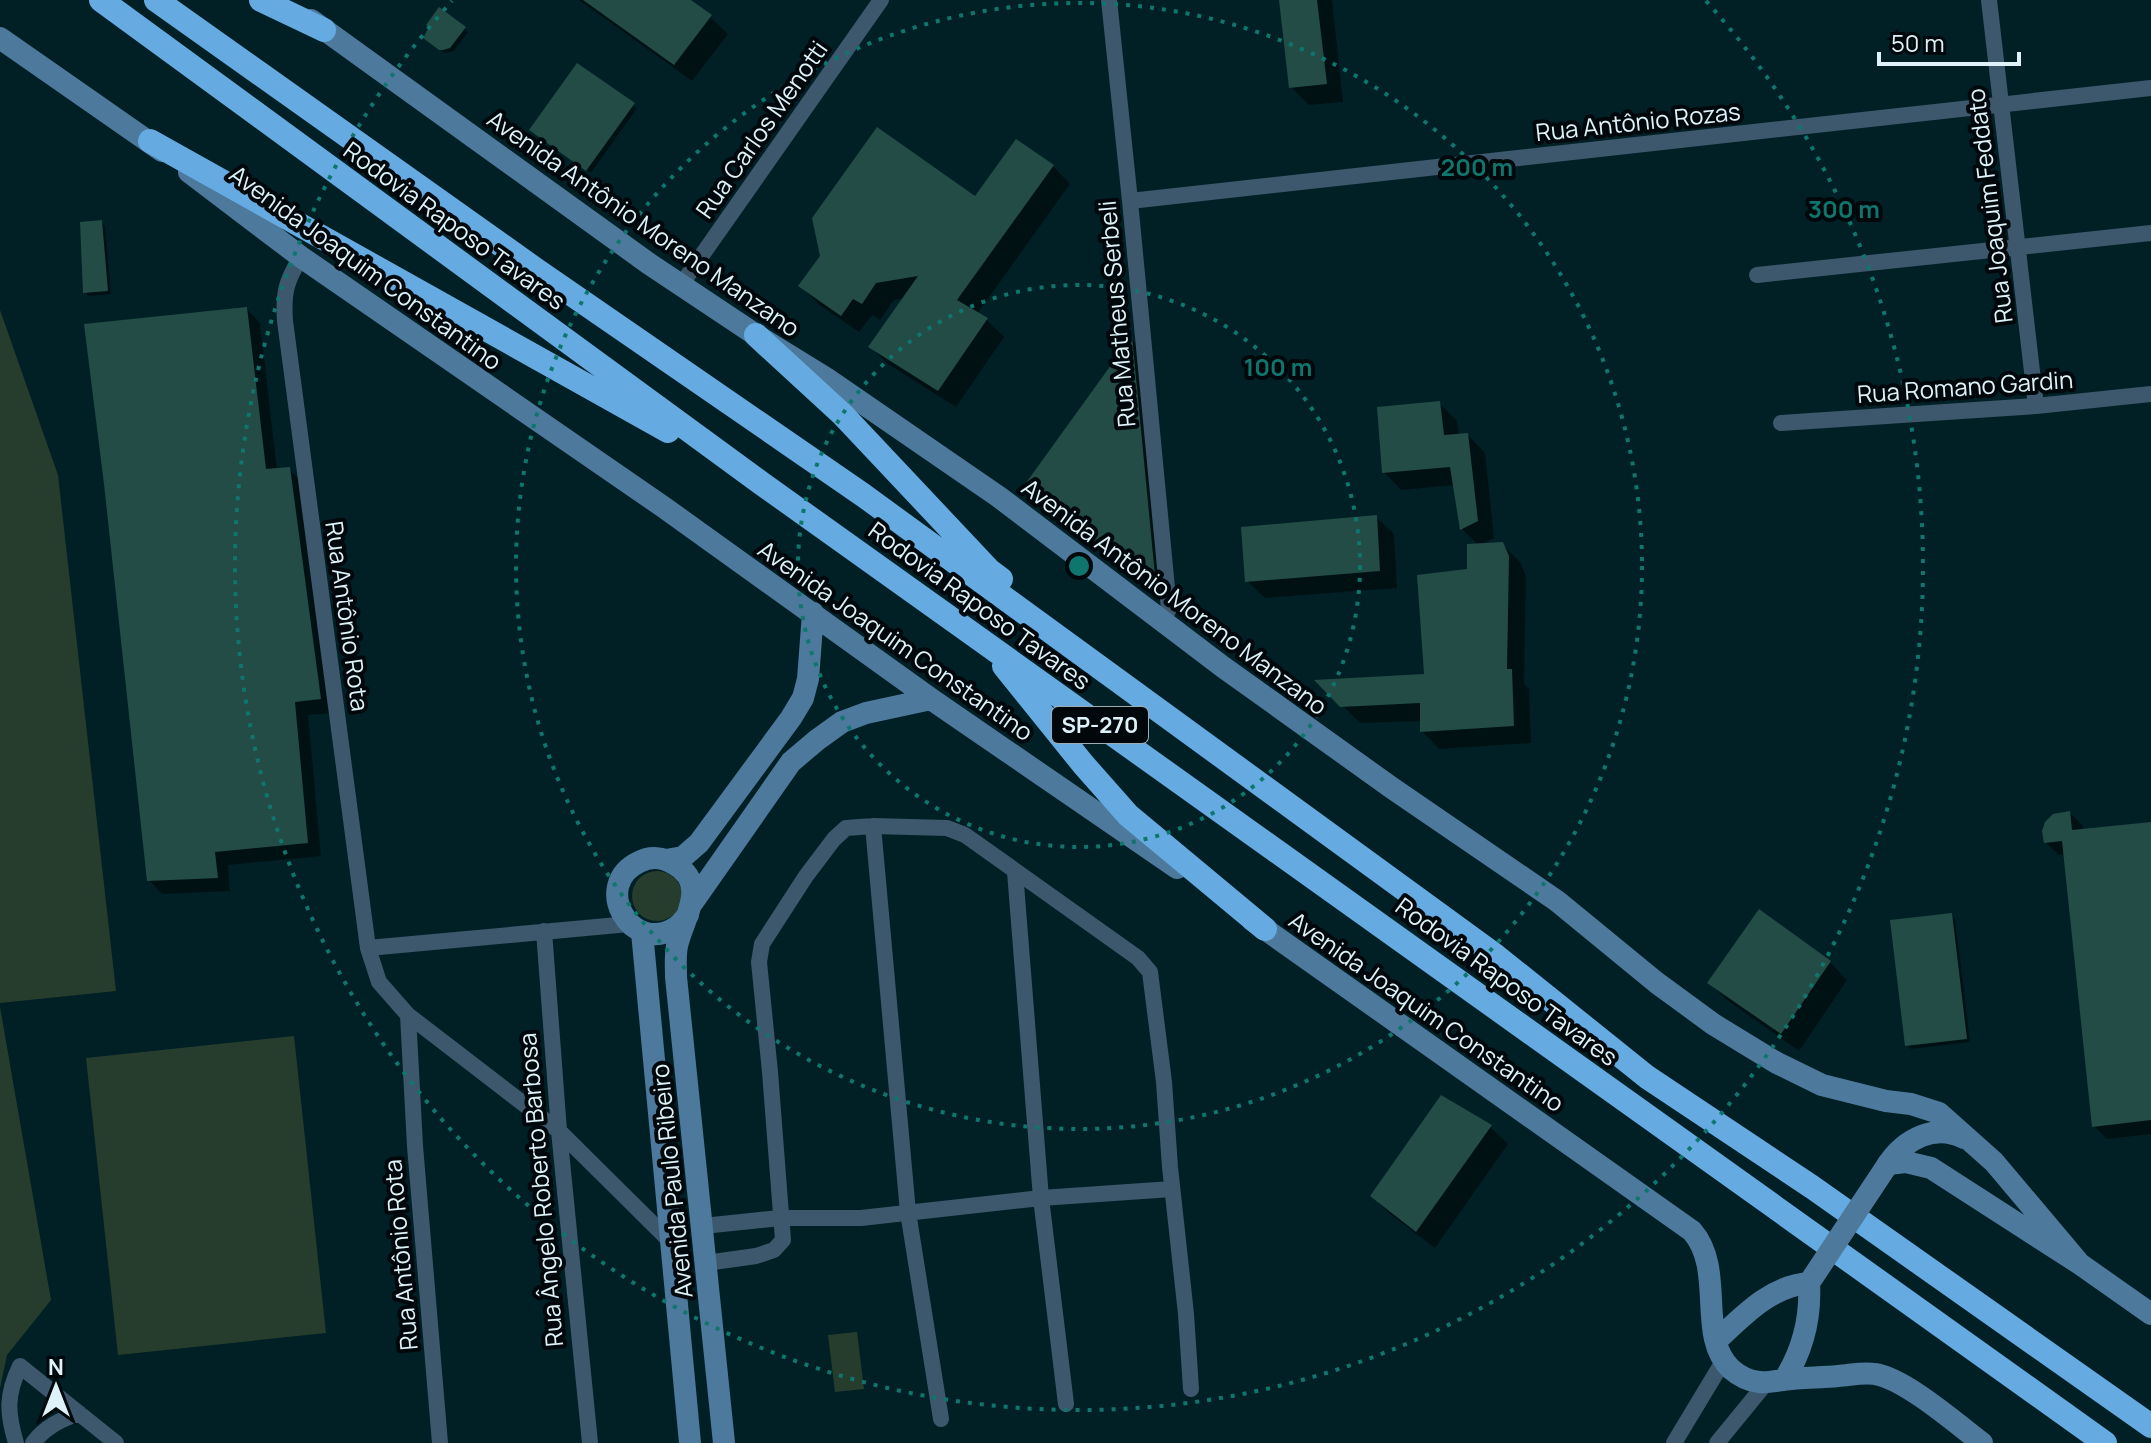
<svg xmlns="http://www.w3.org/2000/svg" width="2151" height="1443" font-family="Manrope,sans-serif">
	<rect width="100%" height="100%" fill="#002026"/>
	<path fill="#263d2d" d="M 0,310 L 58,475 L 116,991 L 0,1003 Z
		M632 896a25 25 0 1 1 50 0a25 25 0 1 1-50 0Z
		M 0,1007 L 51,1300 L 7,1355 L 0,1388 Z
		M 294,1036 L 326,1333 L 118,1355 L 86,1058 Z
		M 857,1332 L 864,1389 L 835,1392 L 828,1335 Z"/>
	<path fill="#0007" d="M 579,0 L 687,0 L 710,17 L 728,34 L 692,81 Z
		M 1281,0 L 1332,0 L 1343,102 L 1309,105 L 1291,87 Z
		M 431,27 L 464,29 L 468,32 L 454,51 L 445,53 L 429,41 Z
		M 633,105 L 637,108 L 591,173 L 535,134 Z
		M 1053,166 L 1070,184 L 977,314 L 986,319 L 1004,337 L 956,407 L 888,364 L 870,347 L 905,298 L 894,300 L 880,320 L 872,315 L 859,332 L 818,304 L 801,286 L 975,199 Z
		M 101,222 L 105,226 L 111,294 L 89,296 L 85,292 Z
		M 247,309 L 260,323 L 277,470 L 289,469 L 303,483 L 333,713 L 308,715 L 321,856 L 228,865 L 230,891 L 162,894 L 149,880 Z
		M 1132,339 L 1149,356 L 1173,610 L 1043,505 L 1025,487 Z
		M 1439,403 L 1457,421 L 1459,436 L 1468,435 L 1485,453 L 1494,538 L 1480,545 L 1502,544 L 1520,562 L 1526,576 L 1524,684 L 1529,689 L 1531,743 L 1439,749 L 1422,731 L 1422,721 L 1360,723 L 1319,682 L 1426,676 L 1479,546 L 1462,529 L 1455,485 L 1401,490 L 1384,472 Z
		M 1376,517 L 1394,534 L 1397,588 L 1265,598 L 1247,581 Z
		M 2070,813 L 2083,826 L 2083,831 L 2151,824 L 2151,1134 L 2107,1139 L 2094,1126 L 2065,854 L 2059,855 L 2045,842 Z
		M 1951,915 L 1955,918 L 1970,1042 L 1911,1049 L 1907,1045 Z
		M 1830,962 L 1847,980 L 1799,1051 L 1727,1000 L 1709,983 Z
		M 1490,1127 L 1508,1144 L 1435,1248 L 1390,1214 L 1372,1196 Z"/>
	<path fill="#234c46" d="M 583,0 L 691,0 L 712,15 L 674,65 Z
		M 1279,0 L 1317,0 L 1327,84 L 1289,88 Z
		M 439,7 L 466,27 L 450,48 L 443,50 L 439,50 L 423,38 L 429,27 L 426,25 Z
		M 577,63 L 635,103 L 586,171 L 529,130 Z
		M 877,127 L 975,196 L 1016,139 L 1054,165 L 957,300 L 988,318 L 938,391 L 868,347 L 918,276 L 876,283 L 862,304 L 853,299 L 841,316 L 798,286 L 820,256 L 812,218 Z
		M 102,220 L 108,291 L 83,293 L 80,222 Z
		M 247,307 L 266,469 L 290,467 L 321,699 L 295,702 L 308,843 L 215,852 L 218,878 L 147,881 L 104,484 L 84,324 Z
		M 1132,336 L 1157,596 L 1023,487 Z
		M 1440,401 L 1444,435 L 1468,433 L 1478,521 L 1460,530 L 1450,467 L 1382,473 L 1377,407 Z
		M 1377,515 L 1380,571 L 1245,582 L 1241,527 Z
		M 1503,542 L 1509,556 L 1507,669 L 1512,669 L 1514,726 L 1420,732 L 1420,703 L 1340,707 L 1314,680 L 1424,674 L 1417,575 L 1467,569 L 1467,544 Z
		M 2070,811 L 2072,830 L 2151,822 L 2151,1120 L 2092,1127 L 2062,841 L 2044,843 L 2042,831 L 2045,822 L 2053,814 Z
		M 1759,909 L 1831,961 L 1781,1034 L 1707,983 Z
		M 1952,913 L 1967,1039 L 1905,1046 L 1890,920 Z
		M 1441,1095 L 1492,1125 L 1416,1232 L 1370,1196 Z"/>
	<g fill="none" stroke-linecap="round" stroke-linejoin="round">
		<path stroke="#3d586d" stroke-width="16" d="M 1109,0 L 1130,201 L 1169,609 L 1162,622
			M 1989,0 L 2036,406
			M 1130,201 L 2151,88
			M 301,257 C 286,281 283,293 285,321 L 368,948 L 379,982 L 408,1015 L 559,1131 L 670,1241
			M 1757,275 L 2151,233
			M 681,285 L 881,0
			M 1781,423 L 2036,406 L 2151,394
			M 873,826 L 908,1212 L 941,1419
			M 1015,872 L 1041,1198 L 1066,1404
			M 544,931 L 559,1131 L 590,1443
			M 368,948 L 629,924
			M 408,1015 L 415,1146 L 440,1443
			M 703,1226 L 780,1218 L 861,1218 L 1041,1198 L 1172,1189
			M 706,1263 L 756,1256 L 774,1250 L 783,1240 L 770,1072 L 759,962 L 762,944 L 806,876 L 834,839 L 846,828 L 873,826 L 947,828 L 965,835 L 1138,958 L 1150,972 L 1164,1082 L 1170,1167 L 1186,1314 L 1191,1389
			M 16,1443 C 7,1413 6,1395 20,1366 L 116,1443
			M 33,1443 C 45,1427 60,1420 79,1413
			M 1674,1443 L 1724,1360
			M 1717,1443 L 1767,1382"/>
		<path stroke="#4d799c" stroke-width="22" d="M 311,20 L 648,263 L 756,335 L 826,378 L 999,497 L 1223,667 L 1392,788 L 1557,901 L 1657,983 L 1713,1024 L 1777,1063 L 1822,1085 L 1886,1101 L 1911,1104 L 1939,1113 L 1994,1162 L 2080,1264
			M 0,38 L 162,151
			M 189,172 L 301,257 L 662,506 L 931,699 L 1177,868
			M 666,860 L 683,857 L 699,843 L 791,718 L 803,698 L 808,679 L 813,613
			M 693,902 L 791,762 L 817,740 L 842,722 L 866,713 L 931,699
			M 688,915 C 684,919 680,925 675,928 C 631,955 591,885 639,862 C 650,856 663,857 674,864 C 710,884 683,918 677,946 C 675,956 676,967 676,977 L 724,1443
			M 1252,920 L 1692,1231 C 1726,1270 1696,1336 1731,1369 C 1739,1376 1749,1381 1759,1382 C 1767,1383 1775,1381 1783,1380 C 1801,1377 1820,1378 1838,1376 C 1851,1375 1863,1372 1875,1374 C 1904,1378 1957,1424 1982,1443
			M 642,932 L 690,1443
			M 1888,1164 L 1906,1162 L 1931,1168 L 2080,1264 L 2151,1314
			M 1888,1164 C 1905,1139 1935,1123 1964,1138
			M 1716,1341 C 1743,1316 1770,1286 1809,1283 C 1811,1318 1803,1350 1784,1380"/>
		<path stroke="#65abe2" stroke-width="24" d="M 101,0 L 761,483 L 2105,1443
			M 156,0 L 535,269 L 863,495 L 1496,956 L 1647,1077 L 1812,1187 L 2151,1426
			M 261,0 L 324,30
			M 150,141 L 668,431
			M 756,335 L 843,415 L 989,570 L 1001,579
			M 1004,666 L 1083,764 L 1128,815 L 1265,929"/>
		<path stroke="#4d799c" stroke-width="22" d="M 1809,1283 L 1888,1164"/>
	</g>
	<g fill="none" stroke="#0f766e" stroke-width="4" stroke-dasharray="4 8">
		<circle cx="1079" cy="566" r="281"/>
		<circle cx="1079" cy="566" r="563"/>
		<path d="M1706 1A844 844 0 1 1 452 1"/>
	</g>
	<g text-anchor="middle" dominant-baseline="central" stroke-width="8" stroke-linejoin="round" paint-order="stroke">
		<rect fill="#00080c" stroke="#9bacb2" stroke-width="2" x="1052" y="707" width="96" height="36" rx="6"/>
		<g font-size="22" font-weight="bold" fill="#ddf3f9">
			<text x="1100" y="725">SP-270</text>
		</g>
		<g font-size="24" fill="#ddf3f9" stroke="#00080c">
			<text transform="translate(1638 121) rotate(-6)">Rua Antônio Rozas</text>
			<text transform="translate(761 129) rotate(-55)">Rua Carlos Menotti</text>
			<text transform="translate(1989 206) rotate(-97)">Rua Joaquim Feddato</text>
			<text transform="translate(644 223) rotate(35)">Avenida Antônio Moreno Manzano</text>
			<text transform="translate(455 225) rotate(36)">Rodovia Raposo Tavares</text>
			<text transform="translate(366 267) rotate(36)">Avenida Joaquim Constantino</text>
			<text transform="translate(1116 314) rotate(-95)">Rua Matheus Serbeli</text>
			<text transform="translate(1965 386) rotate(-4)">Rua Romano Gardin</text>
			<text transform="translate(1175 596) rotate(37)">Avenida Antônio Moreno Manzano</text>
			<text transform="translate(980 605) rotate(36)">Rodovia Raposo Tavares</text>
			<text transform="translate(348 616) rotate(82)">Rua Antônio Rota</text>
			<text transform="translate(896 640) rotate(35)">Avenida Joaquim Constantino</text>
			<text transform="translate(1507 981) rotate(36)">Rodovia Raposo Tavares</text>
			<text transform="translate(1427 1011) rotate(35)">Avenida Joaquim Constantino</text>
			<text transform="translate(671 1181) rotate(-96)">Avenida Paulo Ribeiro</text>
			<text transform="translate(540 1190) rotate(-95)">Rua Ângelo Roberto Barbosa</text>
			<text transform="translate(400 1255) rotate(-95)">Rua Antônio Rota</text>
		</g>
	</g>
	<circle cx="1079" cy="566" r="12" fill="#0f766e" stroke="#00080c" stroke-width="4"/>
	<g font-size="24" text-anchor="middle" font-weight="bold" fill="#0f766e" stroke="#00080c" stroke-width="8" stroke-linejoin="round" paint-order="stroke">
		<text x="1477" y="176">200 m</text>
		<text x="1844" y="218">300 m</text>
		<text x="1278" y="376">100 m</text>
	</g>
	<g transform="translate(56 1387)" stroke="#00080c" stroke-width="6" paint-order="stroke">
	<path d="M0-6L14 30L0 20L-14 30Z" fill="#ddf3f9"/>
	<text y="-12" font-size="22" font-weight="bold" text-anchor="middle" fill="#ddf3f9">N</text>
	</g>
	<path d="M1879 52v12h140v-12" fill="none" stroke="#ddf3f9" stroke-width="4"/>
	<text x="1891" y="52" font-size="24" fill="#ddf3f9" stroke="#00080c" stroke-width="6" paint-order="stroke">50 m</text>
</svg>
